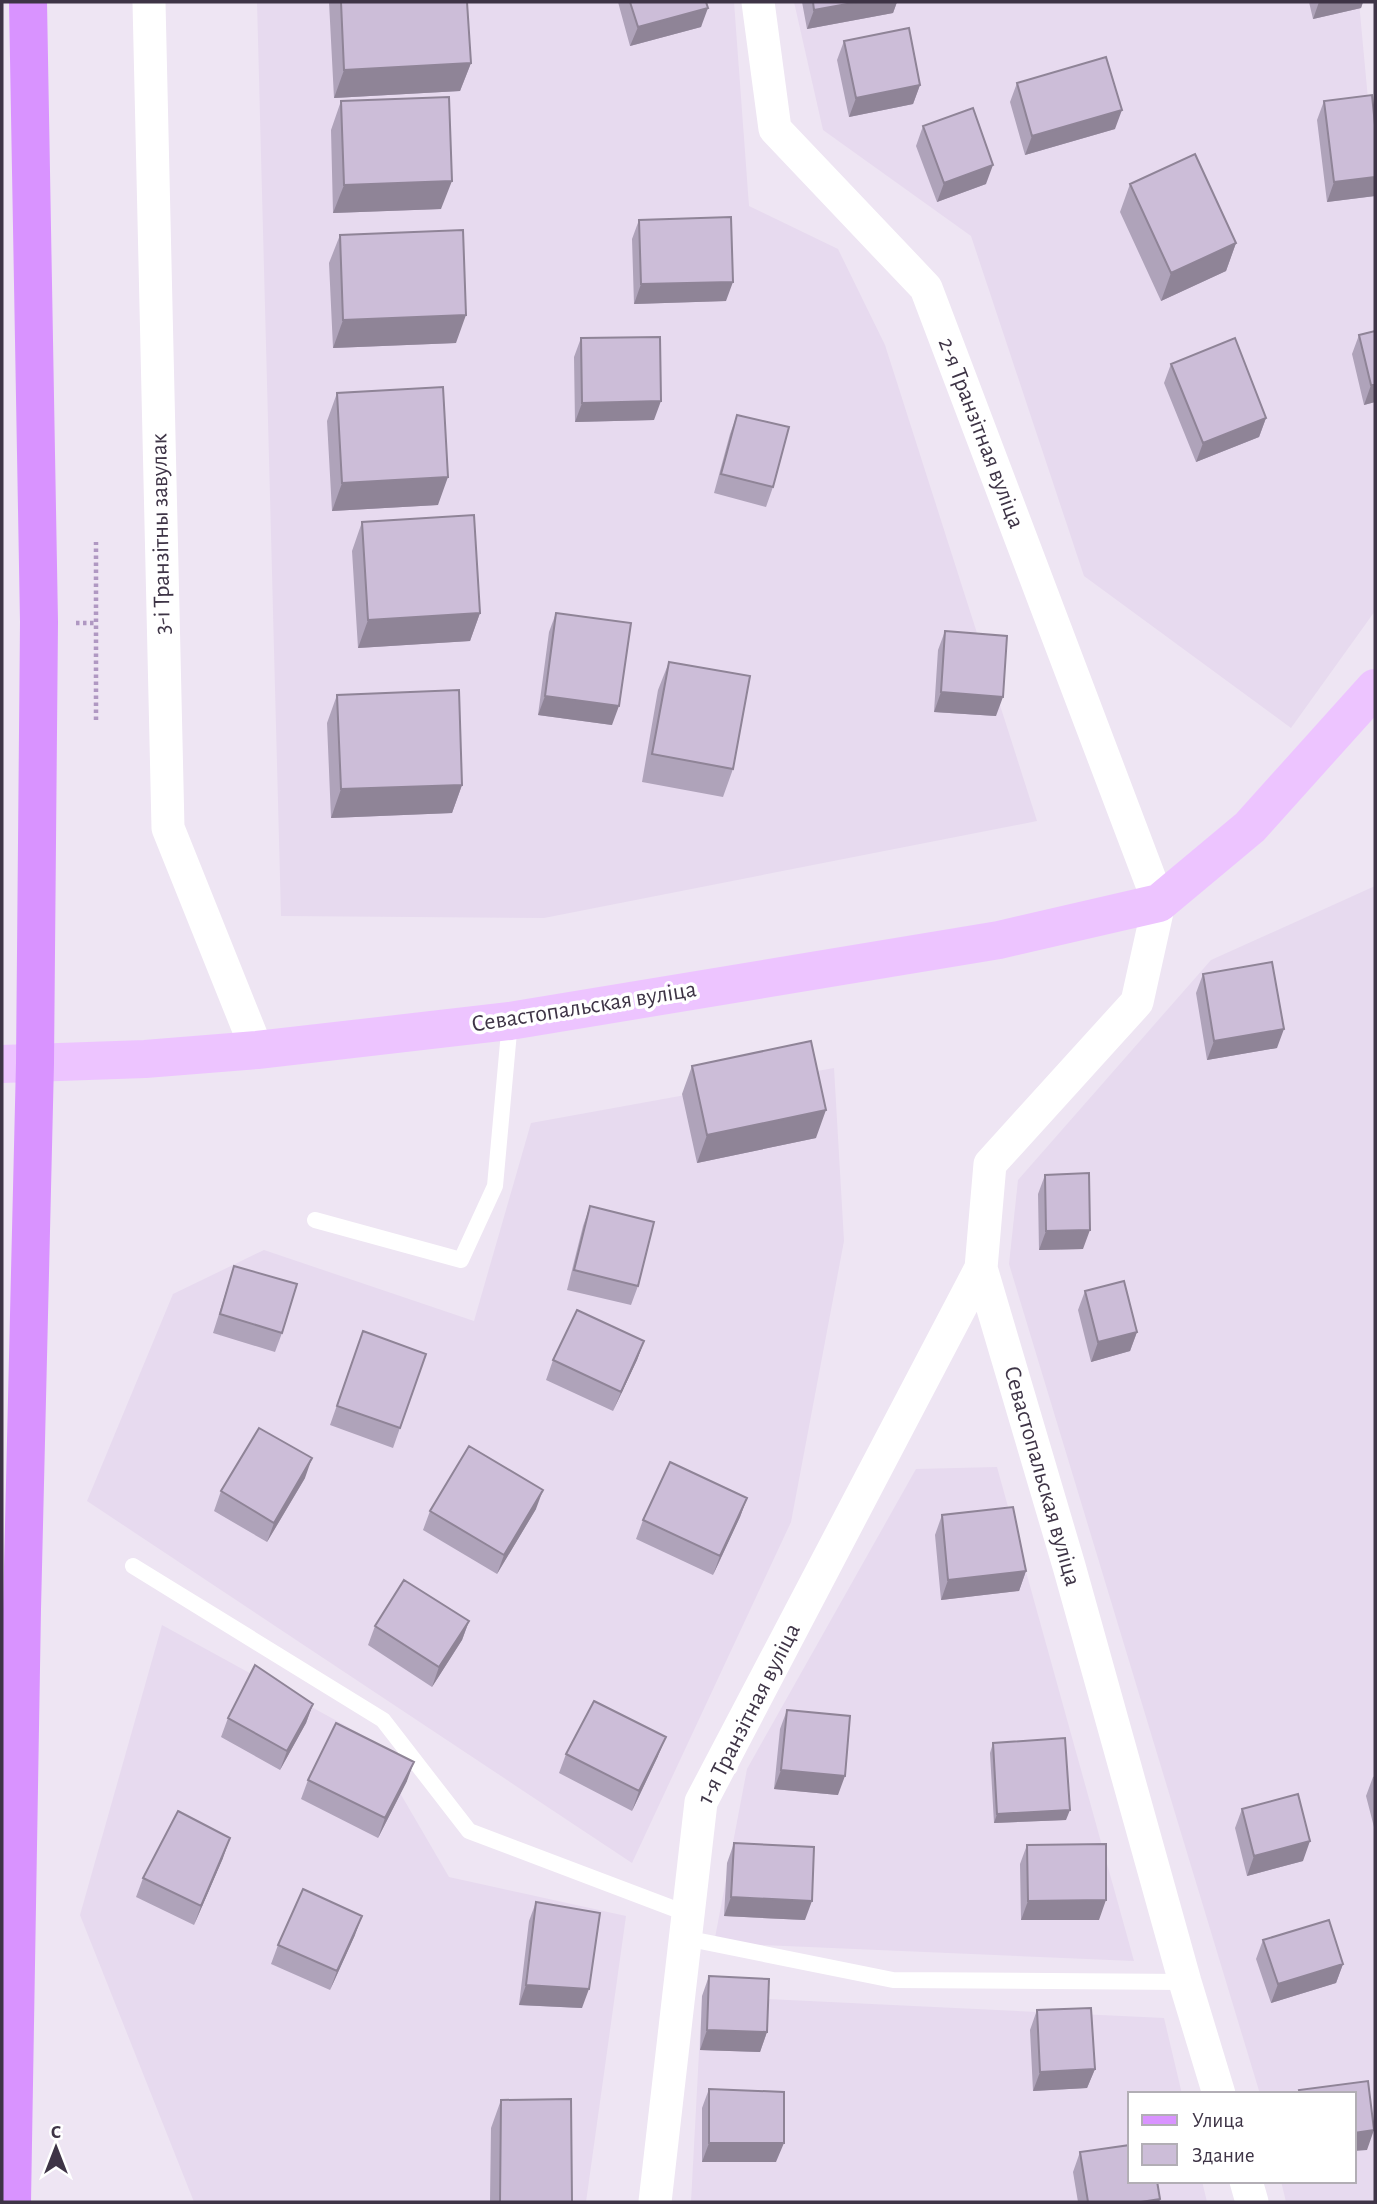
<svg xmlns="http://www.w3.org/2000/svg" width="1377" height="2204" font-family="'Alegreya Sans',sans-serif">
	<rect width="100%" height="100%" fill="#eee5f3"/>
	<path fill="#e7daef" d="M 257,2 L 734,2 L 749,206 L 838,249 L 885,345 L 1037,821 L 544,918 L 281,916 Z
		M 794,2 L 1359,2 L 1375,175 L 1375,611 L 1291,728 L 1084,576 L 971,236 L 823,130 Z
		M 1375,886 L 1375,2202 L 1286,2202 L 1281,2181 L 1354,2181 L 1354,2094 L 1260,2094 L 1009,1264 L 1018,1180 L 1211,960 Z
		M 834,1068 L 844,1241 L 791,1522 L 632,1863 L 87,1501 L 173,1294 L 264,1250 L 474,1321 L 531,1123 Z
		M 997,1467 L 1134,1961 L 714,1943 L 747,1769 L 916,1469 Z
		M 162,1625 L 368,1738 L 449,1877 L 626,1916 L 586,2202 L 194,2202 L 80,1915 Z
		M 702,1996 L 1164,2018 L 1182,2094 L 1130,2094 L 1130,2181 L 1202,2181 L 1207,2202 L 691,2202 Z"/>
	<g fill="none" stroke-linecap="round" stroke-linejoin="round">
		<path stroke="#b098c2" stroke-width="4.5" stroke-dasharray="3.5 3.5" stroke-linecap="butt" d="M 76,623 L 96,623
			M 96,720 L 96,542"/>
		<path stroke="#fff" stroke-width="16" d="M 315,1220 L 461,1260 L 495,1186 L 510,1021
			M 133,1566 L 383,1720 L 469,1831 L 688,1914
			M 685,1938 L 893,1980 L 1185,1982"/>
		<path stroke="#fff" stroke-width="33" d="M 149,2 L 168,828 L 257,1050
			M 758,2 L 775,129 L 926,288 L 1159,903 L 1137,1002 L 990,1164 L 981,1268 L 1069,1566 L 1185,1982 L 1219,2094
			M 1246,2181 L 1252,2202
			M 655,2202 L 701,1802 L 981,1268"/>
		<path stroke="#edc4ff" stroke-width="38" d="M 2,1064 L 145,1059 L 257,1050 L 510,1021 L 999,940 L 1159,903 L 1250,827 L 1375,688"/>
		<path stroke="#d993ff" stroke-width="38" d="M 12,2202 L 22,1609 L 35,1063 L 39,622 L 28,2"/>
	</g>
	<path fill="#afa3ba" d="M 329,2 L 467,2 L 471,63 L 460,91 L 334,98 Z
		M 618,2 L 706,2 L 701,27 L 630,46 Z
		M 802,2 L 897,2 L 893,13 L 807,29 Z
		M 1309,2 L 1363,2 L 1361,8 L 1313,19 Z
		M 844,41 L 920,85 L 913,104 L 849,117 L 837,60 Z
		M 1017,83 L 1115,129 L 1025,155 L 1010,102 Z
		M 341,101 L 441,209 L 333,213 L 331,130 Z
		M 1324,101 L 1375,125 L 1375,196 L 1327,202 L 1317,120 Z
		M 923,126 L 986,184 L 937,202 L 916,146 Z
		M 1130,184 L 1236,243 L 1226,271 L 1161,301 L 1120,212 Z
		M 639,220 L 726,301 L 634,304 L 632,239 Z
		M 340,235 L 456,343 L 333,348 L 329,263 Z
		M 1359,335 L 1375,402 L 1364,405 L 1352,354 Z
		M 581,338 L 654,420 L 575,422 L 574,357 Z
		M 1171,364 L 1266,418 L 1259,437 L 1196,462 L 1164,383 Z
		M 337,393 L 438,505 L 332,511 L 327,421 Z
		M 737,415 L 773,487 L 766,507 L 714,493 L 730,434 Z
		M 362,522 L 480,613 L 470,641 L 358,648 L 352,551 Z
		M 556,613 L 612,725 L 538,715 L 549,632 Z
		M 945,631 L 996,716 L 934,712 L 938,650 Z
		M 669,662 L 733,769 L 723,797 L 642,782 L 658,690 Z
		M 337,695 L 462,785 L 452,813 L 331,818 L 327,723 Z
		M 1203,974 L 1277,1048 L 1207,1060 L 1196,993 Z
		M 692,1066 L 816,1138 L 697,1163 L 682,1094 Z
		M 1045,1175 L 1083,1249 L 1039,1250 L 1038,1194 Z
		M 590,1206 L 638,1286 L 631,1305 L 567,1290 L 583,1226 Z
		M 234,1266 L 282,1333 L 275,1352 L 213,1333 Z
		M 1085,1291 L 1137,1332 L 1130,1351 L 1091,1362 L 1078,1310 Z
		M 363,1331 L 400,1428 L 393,1448 L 330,1425 Z
		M 644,1341 L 637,1360 L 613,1411 L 546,1380 L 553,1360 Z
		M 305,1478 L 267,1542 L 214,1511 L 221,1491 Z
		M 747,1498 L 740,1517 L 713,1575 L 636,1539 L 643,1520 Z
		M 536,1509 L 497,1574 L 423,1530 L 430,1511 Z
		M 942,1515 L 1026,1571 L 1019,1591 L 941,1600 L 935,1535 Z
		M 469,1621 L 462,1640 L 432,1687 L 368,1645 L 375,1626 Z
		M 313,1704 L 306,1723 L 280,1770 L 221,1737 L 228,1718 Z
		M 787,1710 L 838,1795 L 774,1789 L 780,1729 Z
		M 993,1743 L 1066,1820 L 994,1823 L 990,1753 Z
		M 566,1754 L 658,1756 L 632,1811 L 559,1773 Z
		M 1375,1776 L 1375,1831 L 1366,1796 L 1373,1777 Z
		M 308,1780 L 407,1781 L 378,1838 L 301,1799 Z
		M 1242,1809 L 1303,1861 L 1247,1876 L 1235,1828 Z
		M 734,1843 L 805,1920 L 724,1916 L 727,1863 Z
		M 1027,1845 L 1099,1920 L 1021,1920 L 1020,1864 Z
		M 223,1858 L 194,1925 L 136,1897 L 143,1878 Z
		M 536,1902 L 582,2008 L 519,2005 L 529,1921 Z
		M 355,1935 L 330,1990 L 271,1964 L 278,1945 Z
		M 1263,1940 L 1343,1964 L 1336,1983 L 1271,2003 L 1256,1959 Z
		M 709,1976 L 767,2032 L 760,2052 L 700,2050 L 702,1996 Z
		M 1037,2010 L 1095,2069 L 1087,2088 L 1033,2091 L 1030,2030 Z
		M 709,2089 L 776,2162 L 702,2162 L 702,2108 Z
		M 501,2100 L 572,2202 L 490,2202 L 491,2128 Z
		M 1080,2152 L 1160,2199 L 1159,2202 L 1078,2202 L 1073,2172 Z"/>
	<path fill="#8f8497" d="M 858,2 L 897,2 L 893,13 L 807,29 L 814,10 Z
		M 1319,2 L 1363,2 L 1361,8 L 1313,19 Z
		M 708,8 L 701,27 L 630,46 L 638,27 Z
		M 471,63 L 460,91 L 334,98 L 344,70 Z
		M 920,85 L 913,104 L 849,117 L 856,98 Z
		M 1122,110 L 1115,129 L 1025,155 L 1032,136 Z
		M 993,165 L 986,184 L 937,202 L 944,183 Z
		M 1375,177 L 1375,196 L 1327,202 L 1334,182 Z
		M 452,181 L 441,209 L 333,213 L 344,185 Z
		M 1236,243 L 1226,271 L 1161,301 L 1171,273 Z
		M 733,282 L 726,301 L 634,304 L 641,284 Z
		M 466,315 L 456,343 L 333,348 L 343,320 Z
		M 1371,385 L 1375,385 L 1375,402 L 1364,405 Z
		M 661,401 L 654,420 L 575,422 L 582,403 Z
		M 1266,418 L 1259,437 L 1196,462 L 1203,443 Z
		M 448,477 L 438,505 L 332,511 L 342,483 Z
		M 480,613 L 470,641 L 358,648 L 368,620 Z
		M 941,692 L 1003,697 L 996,716 L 934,712 Z
		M 545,696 L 619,706 L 612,725 L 538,715 Z
		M 462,785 L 452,813 L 331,818 L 341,789 Z
		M 1284,1029 L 1277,1048 L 1207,1060 L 1214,1041 Z
		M 826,1110 L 816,1138 L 697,1163 L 707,1135 Z
		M 1090,1230 L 1083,1249 L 1039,1250 L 1046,1231 Z
		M 1137,1332 L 1130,1351 L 1091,1362 L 1098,1342 Z
		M 644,1341 L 637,1360 L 613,1411 L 621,1392 Z
		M 312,1458 L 305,1478 L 267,1542 L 274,1523 Z
		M 543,1490 L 536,1509 L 497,1574 L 504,1555 Z
		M 747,1498 L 740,1517 L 713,1575 L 720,1556 Z
		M 1026,1571 L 1019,1591 L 941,1600 L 948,1580 Z
		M 469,1621 L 462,1640 L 432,1687 L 439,1667 Z
		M 313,1704 L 306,1723 L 280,1770 L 287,1751 Z
		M 666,1737 L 658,1756 L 632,1811 L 639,1791 Z
		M 414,1762 L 407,1781 L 378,1838 L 385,1818 Z
		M 781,1770 L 845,1776 L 838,1795 L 774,1789 Z
		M 1070,1810 L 1066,1820 L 994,1823 L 997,1814 Z
		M 230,1838 L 223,1858 L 194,1925 L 201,1906 Z
		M 1310,1841 L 1303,1861 L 1247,1876 L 1254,1856 Z
		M 731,1897 L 812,1901 L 805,1920 L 724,1916 Z
		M 1106,1900 L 1099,1920 L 1021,1920 L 1028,1901 Z
		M 362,1916 L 355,1935 L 330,1990 L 337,1971 Z
		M 1343,1964 L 1336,1983 L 1271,2003 L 1278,1984 Z
		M 526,1985 L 589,1989 L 582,2008 L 519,2005 Z
		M 707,2030 L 767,2032 L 760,2052 L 700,2050 Z
		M 1095,2069 L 1087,2088 L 1033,2091 L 1040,2072 Z
		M 1374,2130 L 1367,2150 L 1354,2151 L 1354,2133 Z
		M 709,2143 L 784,2143 L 776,2162 L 702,2162 Z
		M 1160,2199 L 1159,2202 L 1141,2202 Z"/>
	<path fill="#ccbdd8" stroke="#8f8497" stroke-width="2" d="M 341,2 L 467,2 L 471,63 L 344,70 Z
		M 630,2 L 706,2 L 708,8 L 638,27 Z
		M 813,2 L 858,2 L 814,10 Z
		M 909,28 L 920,85 L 856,98 L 844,41 Z
		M 1106,57 L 1122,110 L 1032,136 L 1017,83 Z
		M 1372,95 L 1375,125 L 1375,177 L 1334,182 L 1324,101 Z
		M 449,97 L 452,181 L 344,185 L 341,101 Z
		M 973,108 L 993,165 L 944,183 L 923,126 Z
		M 1195,154 L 1236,243 L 1171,273 L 1130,184 Z
		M 731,217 L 733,282 L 641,284 L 639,220 Z
		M 463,230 L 466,315 L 343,320 L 340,235 Z
		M 1375,331 L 1375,385 L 1371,385 L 1359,335 Z
		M 660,337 L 661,401 L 582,403 L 581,338 Z
		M 1235,338 L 1266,418 L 1203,443 L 1171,364 Z
		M 443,387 L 448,477 L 342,483 L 337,393 Z
		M 737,415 L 789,427 L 773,487 L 721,474 Z
		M 474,515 L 480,613 L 368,620 L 362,522 Z
		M 556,613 L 631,623 L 619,706 L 545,696 Z
		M 945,631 L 1007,636 L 1003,697 L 941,692 Z
		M 669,662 L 750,676 L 733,769 L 652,754 Z
		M 459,690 L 462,785 L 341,789 L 337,695 Z
		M 1272,962 L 1284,1029 L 1214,1041 L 1203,974 Z
		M 811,1041 L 826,1110 L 707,1135 L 692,1066 Z
		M 1089,1173 L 1090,1230 L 1046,1231 L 1045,1175 Z
		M 590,1206 L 654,1222 L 638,1286 L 574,1270 Z
		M 234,1266 L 297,1284 L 282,1333 L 220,1314 Z
		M 1124,1281 L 1137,1332 L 1098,1342 L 1085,1291 Z
		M 577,1310 L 644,1341 L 621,1392 L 553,1360 Z
		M 363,1331 L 426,1354 L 400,1428 L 337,1406 Z
		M 259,1428 L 312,1458 L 274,1523 L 221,1491 Z
		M 469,1446 L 543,1490 L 504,1555 L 430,1511 Z
		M 670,1462 L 747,1498 L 720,1556 L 643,1520 Z
		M 1013,1507 L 1026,1571 L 948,1580 L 942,1515 Z
		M 404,1580 L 469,1621 L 439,1667 L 375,1626 Z
		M 255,1665 L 313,1704 L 287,1751 L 228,1718 Z
		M 594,1701 L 666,1737 L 639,1791 L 566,1754 Z
		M 787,1710 L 850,1716 L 845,1776 L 781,1770 Z
		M 336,1723 L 414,1762 L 385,1818 L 308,1780 Z
		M 1065,1738 L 1070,1810 L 997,1814 L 993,1743 Z
		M 1298,1794 L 1310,1841 L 1254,1856 L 1242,1809 Z
		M 178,1811 L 230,1838 L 201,1906 L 143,1878 Z
		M 734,1843 L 814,1847 L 812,1901 L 731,1897 Z
		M 1106,1844 L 1106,1900 L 1028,1901 L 1027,1845 Z
		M 303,1889 L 362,1916 L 337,1971 L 278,1945 Z
		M 536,1902 L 600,1913 L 589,1989 L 526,1985 Z
		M 1329,1920 L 1343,1964 L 1278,1984 L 1263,1940 Z
		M 709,1976 L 769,1979 L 767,2032 L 707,2030 Z
		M 1091,2008 L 1095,2069 L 1040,2072 L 1037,2010 Z
		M 1368,2081 L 1374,2130 L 1354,2133 L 1354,2094 L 1300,2094 L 1299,2090 Z
		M 709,2089 L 784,2092 L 784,2143 L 709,2143 Z
		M 571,2099 L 572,2202 L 500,2202 L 501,2100 Z
		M 1130,2145 L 1130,2181 L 1157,2181 L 1160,2199 L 1141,2202 L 1088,2202 L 1080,2152 Z"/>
	<g text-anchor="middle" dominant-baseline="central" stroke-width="7" stroke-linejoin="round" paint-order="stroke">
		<g font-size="24" fill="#3e3446" stroke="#fff">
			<text transform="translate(981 433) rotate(69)">2-я Транзітная вуліца</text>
			<text transform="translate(161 534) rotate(-91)">3-і Транзітны завулак</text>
			<text transform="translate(584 1007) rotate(-9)">Севастопальская вуліца</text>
			<text transform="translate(1042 1476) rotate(74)">Севастопальская вуліца</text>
			<text transform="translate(749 1714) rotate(-63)">1-я Транзітная вуліца</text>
		</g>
	</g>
	<rect width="1377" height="2204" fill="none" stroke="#3e3446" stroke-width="7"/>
	<rect x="1128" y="2092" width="228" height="91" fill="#ffffff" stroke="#b2aeb5" stroke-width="2"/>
	<rect x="1142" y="2115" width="35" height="10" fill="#d993ff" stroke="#b2aeb5" stroke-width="2"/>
	<text x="1192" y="2127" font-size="21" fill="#3e3446">Улица</text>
	<rect x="1142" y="2144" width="35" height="21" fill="#ccbdd8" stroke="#b2aeb5" stroke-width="2"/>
	<text x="1192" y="2162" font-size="21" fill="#3e3446">Здание</text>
	<g transform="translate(56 2148)" stroke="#ffffff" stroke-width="5" paint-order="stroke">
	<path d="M0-5L12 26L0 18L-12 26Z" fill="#3e3446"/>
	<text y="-10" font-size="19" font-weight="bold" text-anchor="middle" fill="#3e3446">С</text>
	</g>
</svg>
